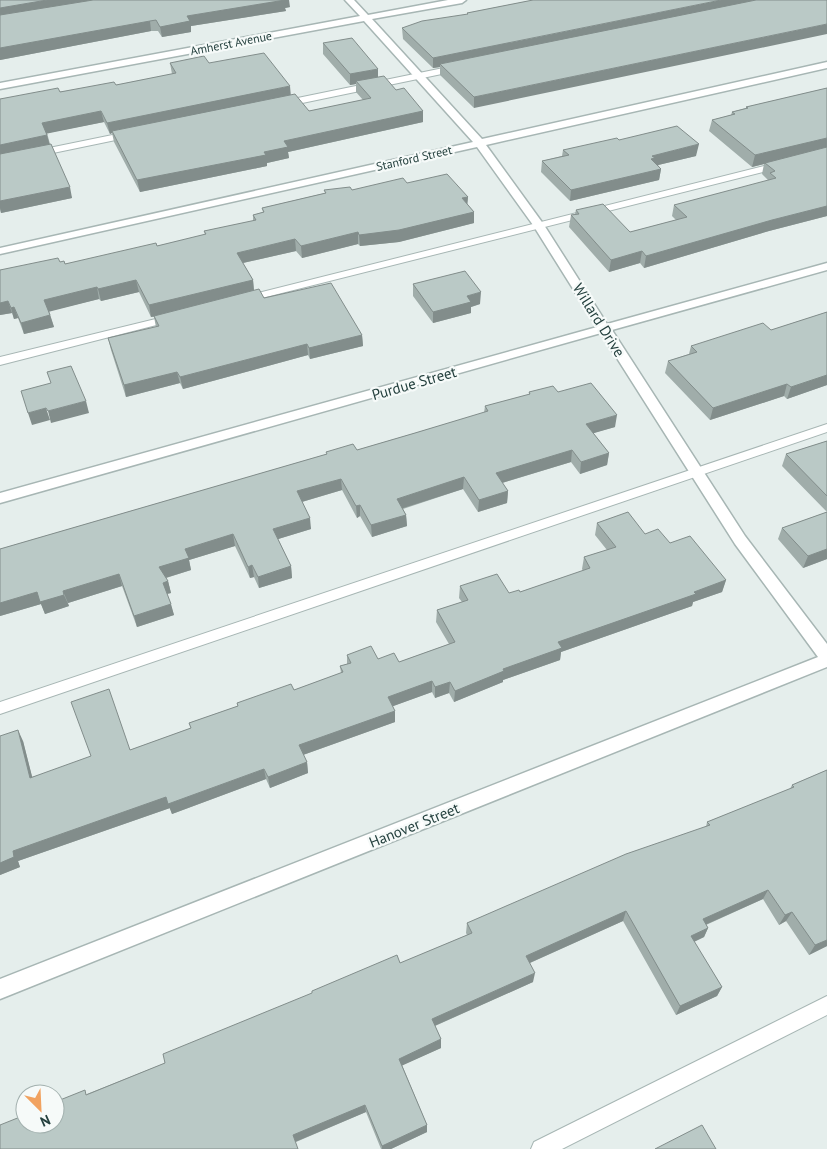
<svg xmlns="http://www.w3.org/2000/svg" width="827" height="1149" font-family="'PT Sans',sans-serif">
	<rect width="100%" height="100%" fill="#e5eeec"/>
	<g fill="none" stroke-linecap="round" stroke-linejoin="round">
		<defs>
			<path id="lane" d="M 458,65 L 462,68 L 461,70 L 283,107 L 279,104 L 283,101 Z
				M 132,131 L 135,132 L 135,136 L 0,164 L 0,158 Z
				M 780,162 L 785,165 L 783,167 L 246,302 L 241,299 L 242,297 Z
				M 172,315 L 176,316 L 178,318 L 176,320 L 0,365 L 0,357 Z
				M 827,424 L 827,432 L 0,714 L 0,702 Z
				M 827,996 L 827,1015 L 562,1149 L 531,1149 L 534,1142 Z"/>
			<path id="street" d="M 345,0 L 354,0 L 368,15 L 448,0 L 466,0 L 462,3 L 372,19 L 482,139 L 827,62 L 827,68 L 486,145 L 544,225 L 607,324 L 827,263 L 827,270 L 612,330 L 745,536 L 827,644 L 827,667 L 0,999 L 0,979 L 818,657 L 735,544 L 601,333 L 0,503 L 0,493 L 597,327 L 533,225 L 477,147 L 0,254 L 0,248 L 473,142 L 364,21 L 0,89 L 0,83 L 360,16 Z"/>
		</defs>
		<use href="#lane" stroke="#a7b6b4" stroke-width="2"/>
		<use href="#street" stroke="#a7b6b4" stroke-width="3"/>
		<use href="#lane" fill="#fff" fill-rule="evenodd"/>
		<use href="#street" fill="#fff" fill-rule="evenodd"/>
	</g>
	<path fill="#a0adaa" d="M 0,0 L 290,7 L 285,8 L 286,11 L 191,26 L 191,32 L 162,37 L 158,31 L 151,31 L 0,60 Z
		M 533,0 L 474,108 L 440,75 L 440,67 L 433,68 L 403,39 L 402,28 L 467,15 L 467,13 Z
		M 323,43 L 378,77 L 423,111 L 423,122 L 288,152 L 289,158 L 267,163 L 267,166 L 140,192 L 114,142 L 112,133 L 110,134 L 104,122 L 47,133 L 50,144 L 72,198 L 1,213 L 0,209 L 0,99 L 116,85 L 172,74 L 170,63 L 209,63 L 290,95 L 309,111 L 363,100 L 356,92 L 356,84 L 350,85 L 323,54 Z
		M 827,88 L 827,216 L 769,231 L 644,268 L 640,263 L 609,272 L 569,227 L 571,215 L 575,214 L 576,210 L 630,232 L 676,220 L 672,216 L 674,205 L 768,181 L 768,180 L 762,174 L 764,164 L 752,167 L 709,131 L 712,120 L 731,115 L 732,112 L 746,108 L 746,107 Z
		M 619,140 L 696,156 L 658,165 L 661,169 L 659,180 L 570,201 L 541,172 L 542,161 L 562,156 L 563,150 Z
		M 407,183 L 468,197 L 467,204 L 474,212 L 474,223 L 399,242 L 360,246 L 358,244 L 302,258 L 296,251 L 243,263 L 253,280 L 254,291 L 264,298 L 362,335 L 363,346 L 310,359 L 308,355 L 183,389 L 180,383 L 126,397 L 111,350 L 108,338 L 156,327 L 154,317 L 151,317 L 139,292 L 101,301 L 99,299 L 49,311 L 54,327 L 24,334 L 18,318 L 14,319 L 12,313 L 0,315 L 0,270 L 60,262 L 65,264 L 157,246 L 205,235 L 204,231 L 253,221 L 253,215 L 263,212 L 262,208 L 325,193 L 324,190 L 352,190 Z
		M 413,284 L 480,304 L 471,307 L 471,313 L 433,323 L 413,296 Z
		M 827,312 L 827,385 L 787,399 L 784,396 L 710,420 L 665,373 L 668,361 L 689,354 L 691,346 L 771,330 Z
		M 529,392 L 558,392 L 615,427 L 593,433 L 609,453 L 607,465 L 580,474 L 571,462 L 502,483 L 508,491 L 507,503 L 478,512 L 463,489 L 403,509 L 406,515 L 407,526 L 372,537 L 360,516 L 357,518 L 342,490 L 302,502 L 311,529 L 278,539 L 291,566 L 292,578 L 259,588 L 254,577 L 250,578 L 235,546 L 189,560 L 191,570 L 166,578 L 168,581 L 171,593 L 167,594 L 174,615 L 137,627 L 122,586 L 68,603 L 69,606 L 45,614 L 41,604 L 0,616 L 0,549 L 327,454 L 326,452 L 357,450 L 415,433 L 484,413 L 485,406 L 529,395 Z
		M 827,441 L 827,512 L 782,466 L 786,454 Z
		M 827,512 L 827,559 L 803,568 L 778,539 L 782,528 Z
		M 597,523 L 645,534 L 670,543 L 726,580 L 722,592 L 693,602 L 692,606 L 561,652 L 560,660 L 503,680 L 503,682 L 454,702 L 449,693 L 435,698 L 432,692 L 393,706 L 395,722 L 303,755 L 307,762 L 308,773 L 270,788 L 266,779 L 172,814 L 170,808 L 18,861 L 20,867 L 0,875 L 0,736 L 23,741 L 32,777 L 130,750 L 191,728 L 189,723 L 238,706 L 237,703 L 294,690 L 341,673 L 340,666 L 347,664 L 347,655 L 399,662 L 449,644 L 436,622 L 437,610 L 462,602 L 459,598 L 460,586 L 509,593 L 520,592 L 583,571 L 582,569 L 584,557 L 607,550 L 595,535 Z
		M 827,770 L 827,946 L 809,955 L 786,921 L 779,925 L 763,899 L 706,925 L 708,928 L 704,937 L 694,942 L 722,987 L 717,996 L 676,1015 L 623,921 L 530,963 L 533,982 L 435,1026 L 441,1039 L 441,1048 L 402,1065 L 427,1125 L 427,1132 L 391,1149 L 381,1149 L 366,1112 L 296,1142 L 87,1094 L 165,1063 L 467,935 L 466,933 L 467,923 L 706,827 L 707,822 L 790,789 L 792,785 Z"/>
	<path fill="#828d8b" d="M 47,0 L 109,0 L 0,19 L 0,8 Z
		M 283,0 L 289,0 L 290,7 L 285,8 L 286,11 L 191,26 L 191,32 L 162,37 L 160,27 L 187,16 Z
		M 721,0 L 771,0 L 440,64 L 440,67 L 433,68 L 433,58 Z
		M 150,21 L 151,31 L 0,60 L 0,48 Z
		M 827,24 L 827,34 L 474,108 L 474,97 Z
		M 378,69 L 378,79 L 356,81 L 356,84 L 350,85 L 350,74 Z
		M 290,86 L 291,97 L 112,131 L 112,133 L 110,134 L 107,123 Z
		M 101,111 L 104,122 L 45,134 L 42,123 Z
		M 423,111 L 423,122 L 288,152 L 289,158 L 267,163 L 267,166 L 140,192 L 137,180 L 264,152 L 284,141 Z
		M 47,135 L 50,146 L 0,157 L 0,145 Z
		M 827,138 L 827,148 L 752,167 L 755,155 Z
		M 699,144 L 696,156 L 654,166 L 649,170 L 652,156 Z
		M 661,169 L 659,180 L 570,201 L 571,190 Z
		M 70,187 L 72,198 L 1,213 L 0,208 L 0,201 Z
		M 468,197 L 467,208 L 462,198 Z
		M 827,206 L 827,216 L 769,231 L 644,268 L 646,256 L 772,220 Z
		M 474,212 L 474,223 L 399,242 L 360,246 L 359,235 Z
		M 358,232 L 358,244 L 302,258 L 301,246 Z
		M 295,239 L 296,251 L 238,264 L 237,253 Z
		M 642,251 L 640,263 L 609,272 L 611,260 Z
		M 136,280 L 139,292 L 101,301 L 98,289 Z
		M 253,280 L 254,291 L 151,317 L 149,305 Z
		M 97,287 L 99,299 L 48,312 L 44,300 Z
		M 481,292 L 480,304 L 471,307 L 471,313 L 433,323 L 433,312 L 467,296 Z
		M 8,301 L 12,313 L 0,315 L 0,303 Z
		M 14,307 L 18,318 L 14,319 L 11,308 Z
		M 50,315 L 54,327 L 24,334 L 21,323 Z
		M 362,335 L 363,346 L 310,359 L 309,348 Z
		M 307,344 L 308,355 L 183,389 L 180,377 Z
		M 177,372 L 180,383 L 126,397 L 124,385 Z
		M 827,375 L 827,385 L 787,399 L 791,387 Z
		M 787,384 L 784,396 L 710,420 L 713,408 Z
		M 86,401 L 89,413 L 51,423 L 48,411 Z
		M 46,408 L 50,420 L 32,425 L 28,413 Z
		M 617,415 L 615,427 L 584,436 L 586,424 Z
		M 572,450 L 571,462 L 495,485 L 496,473 Z
		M 609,453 L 607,465 L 580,474 L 581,462 Z
		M 464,477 L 463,489 L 397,510 L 397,499 Z
		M 341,479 L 342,490 L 298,503 L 297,491 Z
		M 508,491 L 507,503 L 478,512 L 479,500 Z
		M 360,505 L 360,516 L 357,518 L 356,506 Z
		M 406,515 L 407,526 L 372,537 L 371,525 Z
		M 310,518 L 311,529 L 275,540 L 273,529 Z
		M 233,534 L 235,546 L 189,560 L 191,570 L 162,579 L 159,567 L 185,549 Z
		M 827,549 L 827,559 L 803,568 L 808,556 Z
		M 252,565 L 254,577 L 250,578 L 248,567 Z
		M 291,566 L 292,578 L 259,588 L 258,577 Z
		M 119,574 L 122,586 L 68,603 L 63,591 Z
		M 726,580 L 722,592 L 693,602 L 692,606 L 561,652 L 560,660 L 503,680 L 503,682 L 454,702 L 455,691 L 558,642 Z
		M 168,581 L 171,593 L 166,594 L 163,583 Z
		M 37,592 L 64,595 L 69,606 L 45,614 L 41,604 L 0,616 L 0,603 Z
		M 171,604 L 174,615 L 137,627 L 134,616 Z
		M 432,681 L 432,692 L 388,708 L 388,697 Z
		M 450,682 L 449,693 L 435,698 L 435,687 Z
		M 395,711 L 395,722 L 300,756 L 299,745 Z
		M 18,730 L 23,741 L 35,788 L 30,778 Z
		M 307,762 L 308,773 L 270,788 L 268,777 Z
		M 264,769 L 266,779 L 172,814 L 168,804 Z
		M 166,797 L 170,808 L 18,861 L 20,867 L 0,875 L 0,863 L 13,851 Z
		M 768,890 L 763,899 L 698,928 L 703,919 Z
		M 626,911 L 623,921 L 525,965 L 526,956 Z
		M 792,912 L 786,921 L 779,925 L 785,915 Z
		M 708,928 L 704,937 L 687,945 L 691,936 Z
		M 827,940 L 827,946 L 809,955 L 815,945 Z
		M 535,973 L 533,982 L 432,1027 L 432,1019 Z
		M 722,987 L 717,996 L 676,1015 L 680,1006 Z
		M 441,1039 L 441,1048 L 399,1067 L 399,1059 Z
		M 365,1105 L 366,1112 L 295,1142 L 293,1135 Z
		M 427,1125 L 427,1132 L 391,1149 L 382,1149 L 382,1146 Z"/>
	<path fill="#bac9c6" stroke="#828d8b" d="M 0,0 L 47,0 L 0,8 Z
		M 93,0 L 285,0 L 187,16 L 190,21 L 160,27 L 156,20 L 150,21 L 0,48 L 0,15 Z
		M 533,0 L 721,0 L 433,58 L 402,28 L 422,21 L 468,14 L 467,13 Z
		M 756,0 L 827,0 L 827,24 L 474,97 L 440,64 Z
		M 352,38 L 378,69 L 350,74 L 323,43 Z
		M 264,53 L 290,86 L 107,123 L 101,111 L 42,123 L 47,135 L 0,145 L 0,99 L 58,88 L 60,92 L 114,82 L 116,85 L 176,73 L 170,63 L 204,56 L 209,63 Z
		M 384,76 L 396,90 L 404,88 L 423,111 L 284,141 L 288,147 L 264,152 L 266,155 L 137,180 L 112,131 L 295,94 L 309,111 L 371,98 L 356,81 Z
		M 827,88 L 827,138 L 755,155 L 712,120 L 735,114 L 732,112 L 748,108 L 746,107 Z
		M 677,126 L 699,144 L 652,156 L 655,158 L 651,159 L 661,169 L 571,190 L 542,161 L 569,155 L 563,150 L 617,138 L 619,140 Z
		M 51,144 L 70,187 L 0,201 L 0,154 Z
		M 827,147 L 827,206 L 772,220 L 646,256 L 642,251 L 611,260 L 571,215 L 579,214 L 576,210 L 603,204 L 630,232 L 687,217 L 674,205 L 776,178 L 770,173 L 775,171 L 765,163 Z
		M 447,174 L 468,197 L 462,198 L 474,212 L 399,230 L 359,235 L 358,232 L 301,246 L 295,239 L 237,253 L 253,280 L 149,305 L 136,280 L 98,289 L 97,287 L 44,300 L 50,315 L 21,323 L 14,307 L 11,308 L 8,301 L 0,303 L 0,270 L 58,258 L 60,262 L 64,261 L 65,264 L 156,243 L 157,246 L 206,234 L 204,231 L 256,220 L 253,215 L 264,212 L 262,208 L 326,193 L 324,190 L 350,187 L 352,190 L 403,178 L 407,183 Z
		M 465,271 L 481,292 L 467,296 L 471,302 L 433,312 L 413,284 Z
		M 331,283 L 362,335 L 309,348 L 307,344 L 180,377 L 177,372 L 124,385 L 108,338 L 159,326 L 154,316 L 259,289 L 264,298 Z
		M 827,312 L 827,375 L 791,387 L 787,384 L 713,408 L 668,361 L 697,352 L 691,346 L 763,323 L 771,330 Z
		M 71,366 L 86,401 L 48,411 L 46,408 L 28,413 L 21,391 L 51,383 L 47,372 Z
		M 591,383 L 617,415 L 586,424 L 609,453 L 581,462 L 572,450 L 496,473 L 508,491 L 479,500 L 464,477 L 397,499 L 406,515 L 371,525 L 360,505 L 356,506 L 341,479 L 297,491 L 310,518 L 273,529 L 291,566 L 258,577 L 252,565 L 248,567 L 233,534 L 185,549 L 189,558 L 159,567 L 168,581 L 163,583 L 171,604 L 134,616 L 119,574 L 63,591 L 64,595 L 40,602 L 37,592 L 0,603 L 0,549 L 327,454 L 326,452 L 353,444 L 357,450 L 415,433 L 488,411 L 485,406 L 530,394 L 529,392 L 553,386 L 558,392 Z
		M 827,441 L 827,496 L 786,454 Z
		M 628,512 L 645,534 L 658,529 L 670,543 L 690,536 L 726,580 L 694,592 L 696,594 L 558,642 L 562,648 L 503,669 L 504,671 L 455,691 L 450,682 L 435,687 L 432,681 L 388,697 L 395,711 L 299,745 L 307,762 L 268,777 L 264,769 L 168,804 L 166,797 L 13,851 L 14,857 L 0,863 L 0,736 L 18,730 L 30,778 L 91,756 L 71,702 L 109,689 L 130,750 L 191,728 L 189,723 L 238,706 L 237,703 L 291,684 L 294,690 L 343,672 L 340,666 L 351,663 L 347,655 L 371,646 L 378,659 L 394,653 L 399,662 L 455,642 L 437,610 L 468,600 L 460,586 L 497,574 L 509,593 L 519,590 L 520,592 L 590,568 L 584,557 L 616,547 L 597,523 Z
		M 827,512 L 827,549 L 808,556 L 782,528 Z
		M 827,770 L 827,940 L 815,945 L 792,912 L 785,915 L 768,890 L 703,919 L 708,928 L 691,936 L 722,987 L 680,1006 L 626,911 L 526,956 L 535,973 L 432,1019 L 441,1039 L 399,1059 L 427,1125 L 382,1146 L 365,1105 L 293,1135 L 298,1149 L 0,1149 L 0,1125 L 25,1115 L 25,1124 L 55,1124 L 55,1102 L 85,1090 L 86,1095 L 165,1063 L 163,1054 L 312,993 L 312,991 L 397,955 L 400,963 L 472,933 L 467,923 L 626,854 L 710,825 L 707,822 L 794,787 L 792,785 Z
		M 702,1125 L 716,1149 L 655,1149 Z"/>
	<g text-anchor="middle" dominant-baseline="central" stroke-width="4.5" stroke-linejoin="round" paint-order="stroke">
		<g font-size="12" fill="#24403e" stroke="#f6faf9">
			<text transform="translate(231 43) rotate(-11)">Amherst Avenue</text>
			<text transform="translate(414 158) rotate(-13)">Stanford Street</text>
		</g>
		<g font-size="15" fill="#24403e" stroke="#f6faf9">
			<text transform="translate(599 320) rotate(58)">Willard Drive</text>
			<text transform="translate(414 383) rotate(-16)">Purdue Street</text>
			<text transform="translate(414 825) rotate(-22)">Hanover Street</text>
		</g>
	</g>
	<g transform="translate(40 1109) rotate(156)"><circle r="24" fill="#f6faf9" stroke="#a2b0ae"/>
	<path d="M0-4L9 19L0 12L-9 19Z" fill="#f1a260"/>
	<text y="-8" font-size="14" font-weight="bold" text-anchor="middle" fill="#24403e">N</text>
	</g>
</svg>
